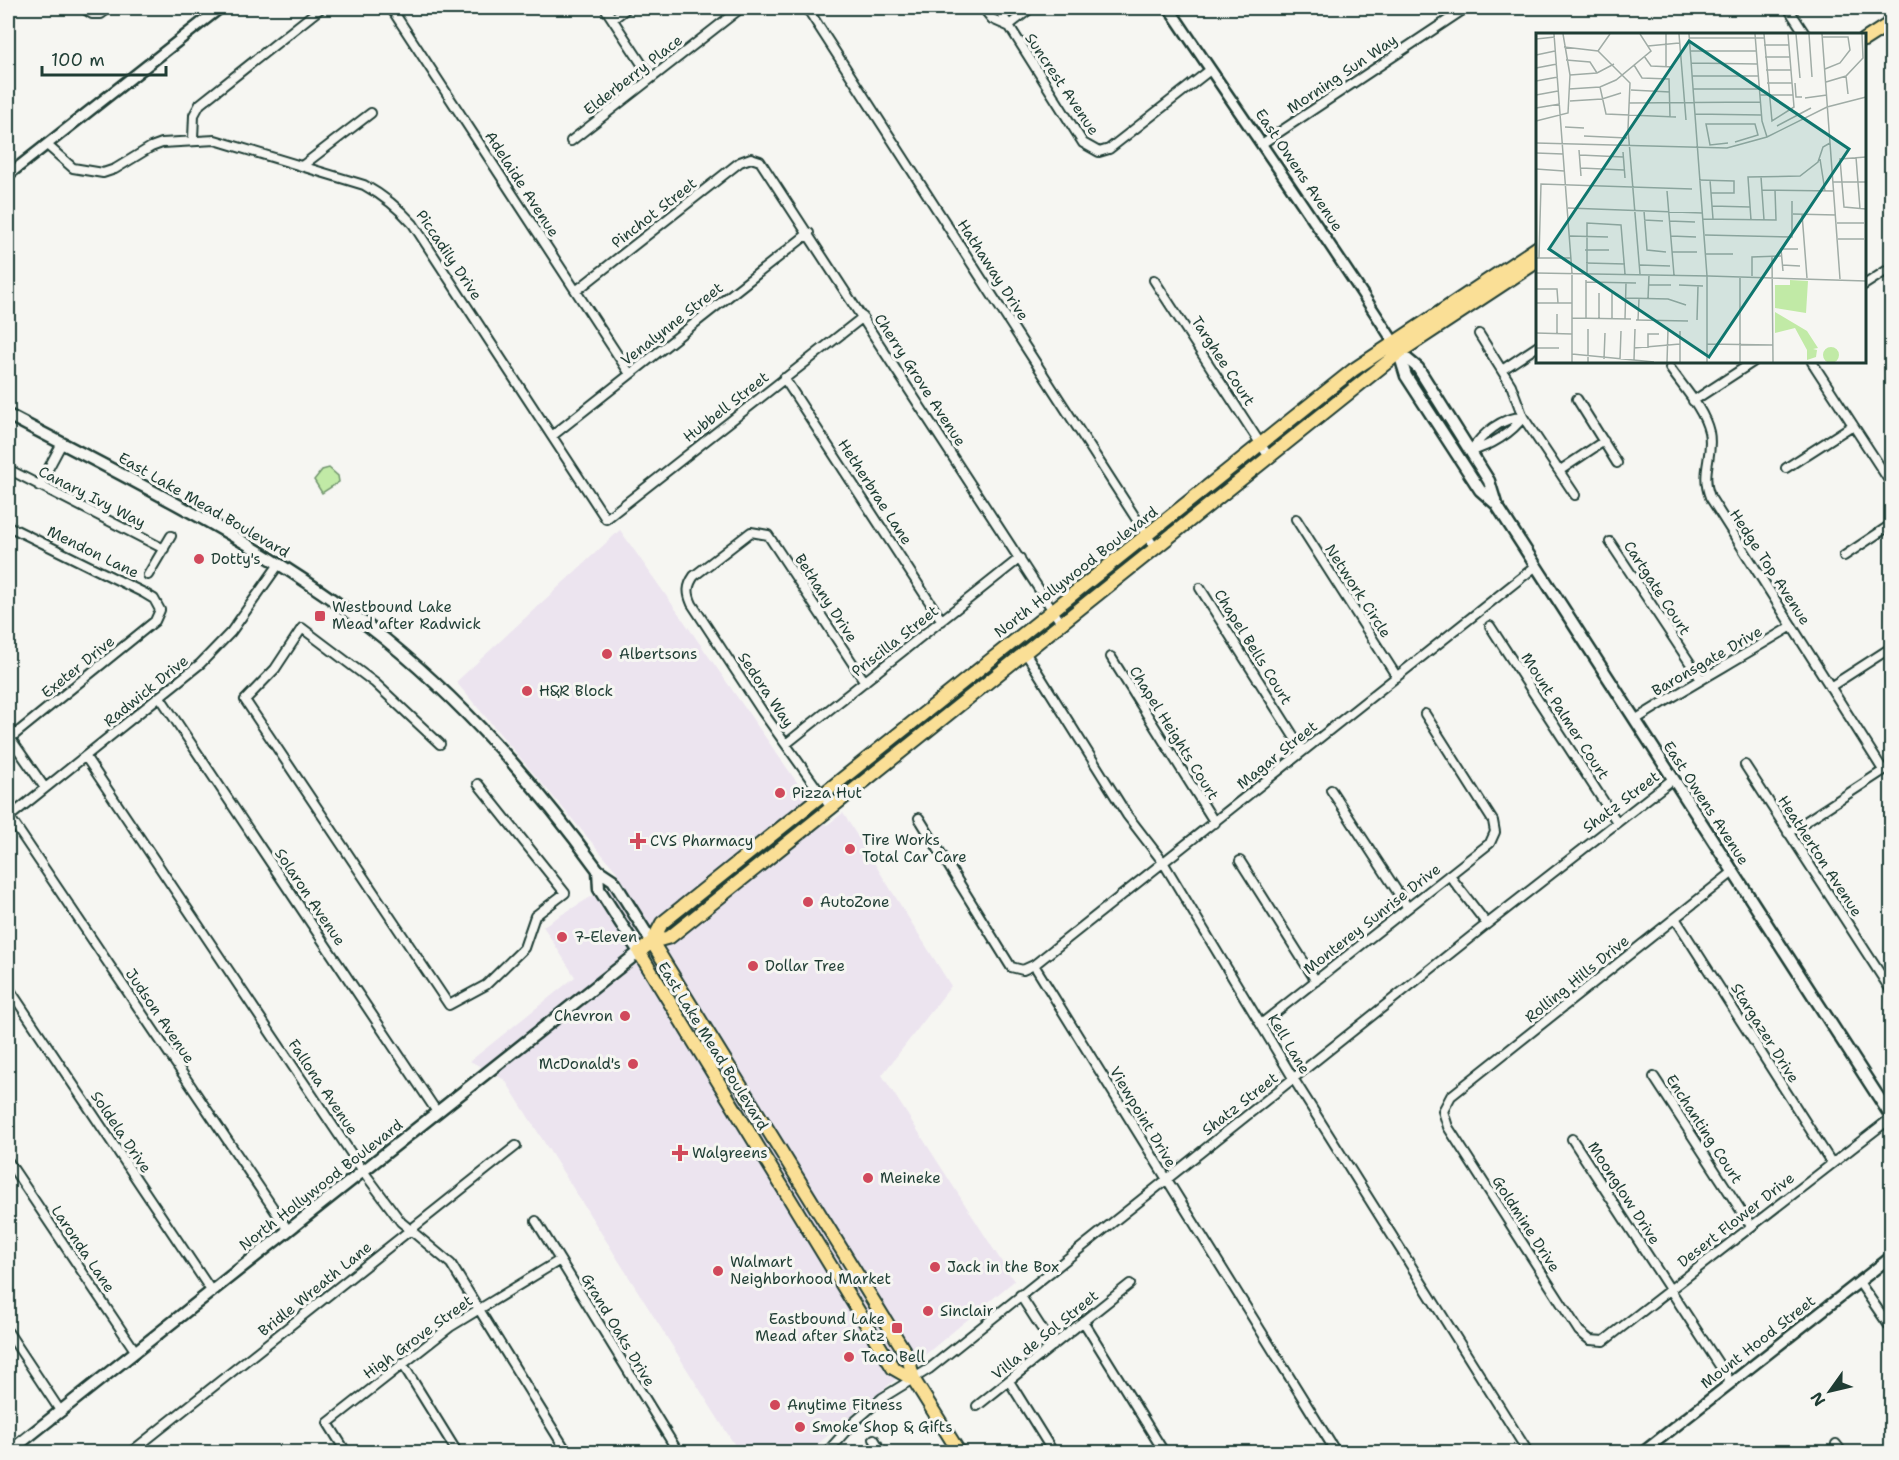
<svg xmlns="http://www.w3.org/2000/svg" width="1899" height="1460" font-family="'Shantell Sans',sans-serif">
	<rect width="100%" height="100%" fill="#f6f6f2"/>
	<filter id="ink" filterUnits="userSpaceOnUse"><feTurbulence type="fractalNoise" baseFrequency=".0167" numOctaves="2"/><feDisplacementMap in="SourceGraphic" scale="12" xChannelSelector="R" yChannelSelector="G"/><feConvolveMatrix kernelMatrix="1 2 1 2 8 2 1 2 1" color-interpolation-filters="sRGB"/></filter>
	<g filter="url(#ink)">
		<path fill="#ece4ef" d="M 620,530 L 827,825 L 843,813 L 951,986 L 882,1075 L 1014,1281 L 808,1452 L 739,1452 L 505,1080 L 470,1061 L 575,977 L 543,926 L 622,878 L 456,682 Z"/>
		<path fill="#c1eaa6" stroke="#70946d" stroke-width="1.5" d="M 329,468 L 338,476 L 339,482 L 322,493 L 314,480 L 322,470 Z"/>
		<g fill="none" stroke-linecap="round" stroke-linejoin="round">
			<defs>
				<path id="minor" d="M 83,8 L 92,14 L 101,14 L 109,8
					M 391,8 L 630,374
					M 605,8 L 651,78
					M 807,8 L 1155,548
					M 983,8 L 992,19 L 1008,26
					M 998,8 L 1083,143 L 1099,152 L 1109,149 L 1210,70
					M 1788,8 L 1805,34
					M 613,19 L 627,8
					M 1008,26 L 1031,8
					M 193,139 L 194,115 L 200,104 L 321,8
					M 571,141 L 741,8
					M 1263,143 L 1466,8
					M 47,145 L 73,168 L 103,173 L 115,169 L 151,147 L 162,143 L 215,140 L 364,185 C 384,196 398,207 413,224 L 606,519 L 863,317
					M 302,166 L 371,113
					M 1154,280 L 1269,457
					M 1864,285 L 1892,267
					M 576,291 L 740,162 L 751,158 L 760,161 L 1061,623
					M 1479,334 L 1511,385 L 1523,417 L 1575,495
					M 1812,362 L 1892,485
					M 1670,368 C 1683,387 1704,409 1709,432 C 1714,455 1700,472 1710,497 L 1883,770
					M 1502,370 L 1538,346
					M 784,378 L 942,621
					M 1577,399 L 1617,463
					M 1693,401 L 1753,362
					M 552,436 L 809,233
					M 1471,451 C 1482,434 1502,417 1523,417
					M 1471,451 C 1490,446 1512,433 1523,417
					M 1786,468 L 1853,425
					M 8,469 L 164,549
					M 1559,471 L 1604,441
					M 39,486 L 62,443
					M 1296,519 L 1397,677
					M 8,526 L 144,593 L 154,599 L 160,610 L 155,621 L 8,740
					M 1610,542 L 1700,678
					M 1844,556 L 1892,524
					M 148,575 L 171,536
					M 1200,588 L 1303,751
					M 1490,626 L 1617,822
					M 1025,652 L 1127,815 L 1163,862 L 1293,1078 L 1528,1452
					M 1111,657 L 1215,823
					M 1830,687 L 1892,647
					M 160,697 L 437,1112
					M 1635,720 C 1687,687 1740,658 1792,626
					M 8,735 L 45,788
					M 440,744 L 375,683 L 302,628 L 275,669 L 245,700 L 449,1005 L 486,985 L 524,948 L 535,916 L 565,893 L 478,784
					M 786,744 L 1020,558
					M 85,756 L 363,1171 L 401,1222 L 451,1264 L 567,1452
					M 1745,765 L 1892,992
					M 1331,790 L 1408,908
					M 831,808 L 762,711 L 692,604 C 687,593 687,586 694,576 L 751,532 L 768,535 L 865,682
					M 9,816 L 288,1230
					M 8,818 L 200,664 L 231,632 L 279,564
					M 919,818 L 1011,967 L 1023,970 L 1034,965 L 1336,1452
					M 1788,833 L 1892,765
					M 1240,861 L 1316,981
					M 1733,872 L 1451,1096 L 1443,1111 L 1448,1127 L 1579,1331 L 1590,1340 L 1604,1341 L 1891,1118
					M 1449,875 L 1487,924
					M 1675,918 L 1831,1162
					M 1034,965 L 1536,566
					M 8,987 L 212,1292
					M 1261,1024 L 1490,843 L 1495,832 L 1493,821 L 1425,714
					M 1654,1077 L 1751,1226
					M 1572,1139 L 1731,1383
					M 8,1161 L 136,1352
					M 536,1221 L 678,1452
					M 1859,1282 L 1892,1330
					M 1020,1295 L 1053,1346
					M 1083,1321 L 1164,1452
					M 8,1332 L 61,1412
					M 402,1363 L 457,1452
					M 1009,1381 L 1053,1452
					M 977,1406 L 1130,1284
					M 874,1439 L 882,1452
					M 1836,1444 L 1842,1452
					M 131,1452 L 516,1146
					M 346,1452 L 328,1423 L 450,1327 L 560,1260
					M 827,1452 L 853,1423 L 882,1398 L 929,1369 L 1487,924 L 1673,779"/>
				<path id="tertiary" d="M 1169,8 C 1243,119 1321,228 1393,341
					M 8,175 L 220,8
					M 1643,1452 L 1892,1256"/>
				<path id="secondary" d="M 1397,347 L 1406,376 L 1480,490 L 1496,504 L 1892,1118
					M 1401,354 L 1418,368 L 1489,481 L 1496,504
					M 8,415 C 137,483 272,548 386,640 C 467,706 537,786 598,870 L 613,880 L 652,942
					M 9,1452 L 639,952 L 599,889 L 598,870"/>
				<path id="primary" d="M 1864,40 L 1892,22
					M 652,942 L 662,923 L 1353,370 L 1538,247
					M 652,942 L 908,1357 L 914,1380 L 959,1452
					M 914,1380 L 893,1368 L 639,952 L 652,942 L 670,937 L 1400,352 L 1538,261"/>
			</defs>
			<use href="#minor" stroke="#1f3d34" stroke-width="12"/>
			<use href="#tertiary" stroke="#1f3d34" stroke-width="14"/>
			<use href="#secondary" stroke="#1f3d34" stroke-width="15"/>
			<use href="#primary" stroke="#1f3d34" stroke-width="16"/>
			<use href="#minor" stroke="#f6f6f2" stroke-width="8"/>
			<use href="#tertiary" stroke="#f6f6f2" stroke-width="9"/>
			<use href="#secondary" stroke="#f6f6f2" stroke-width="10"/>
			<use href="#primary" stroke="#fadf96" stroke-width="12"/>
		</g>
	</g>
	<g fill="#d1495b" stroke="#f6f6f2" stroke-width="2">
		<circle cx="199" cy="559" r="6"/>
		<rect x="314" y="610" width="12" height="12" rx="3"/>
		<circle cx="607" cy="654" r="6"/>
		<circle cx="527" cy="691" r="6"/>
		<circle cx="780" cy="793" r="6"/>
		<path d="M635 832h6v6h6v6h-6v6h-6v-6h-6v-6h6z"/>
		<circle cx="850" cy="849" r="6"/>
		<circle cx="808" cy="902" r="6"/>
		<circle cx="562" cy="937" r="6"/>
		<circle cx="753" cy="966" r="6"/>
		<circle cx="625" cy="1016" r="6"/>
		<circle cx="633" cy="1064" r="6"/>
		<path d="M677 1144h6v6h6v6h-6v6h-6v-6h-6v-6h6z"/>
		<circle cx="868" cy="1178" r="6"/>
		<circle cx="935" cy="1267" r="6"/>
		<circle cx="718" cy="1271" r="6"/>
		<circle cx="928" cy="1311" r="6"/>
		<rect x="891" y="1322" width="12" height="12" rx="3"/>
		<circle cx="849" cy="1357" r="6"/>
		<circle cx="775" cy="1405" r="6"/>
		<circle cx="800" cy="1427" r="6"/>
	</g>
	<g text-anchor="middle" dominant-baseline="central" stroke-width="6" stroke-linejoin="round" paint-order="stroke">
		<g font-size="15" fill="#1f3d34" stroke="#f6f6f2">
			<text transform="translate(1342 74) rotate(-34)">Morning Sun Way</text>
			<text transform="translate(633 75) rotate(-38)">Elderberry Place</text>
			<text transform="translate(1062 84) rotate(56)">Suncrest Avenue</text>
			<text transform="translate(1299 170) rotate(56)">East Owens Avenue</text>
			<text transform="translate(522 184) rotate(57)">Adelaide Avenue</text>
			<text transform="translate(654 213) rotate(-38)">Pinchot Street</text>
			<text transform="translate(449 255) rotate(56)">Piccadily Drive</text>
			<text transform="translate(993 270) rotate(57)">Hathaway Drive</text>
			<text transform="translate(672 324) rotate(-38)">Venalynne Street</text>
			<text transform="translate(1223 361) rotate(57)">Targhee Court</text>
			<text transform="translate(920 380) rotate(57)">Cherry Grove Avenue</text>
			<text transform="translate(726 407) rotate(-38)">Hubbell Street</text>
			<text transform="translate(875 492) rotate(57)">Hetherbrae Lane</text>
			<text transform="translate(92 497) rotate(27)">Canary Ivy Way</text>
			<text transform="translate(204 505) rotate(30)">East Lake Mead Boulevard</text>
			<text transform="translate(93 552) rotate(26)">Mendon Lane</text>
			<text transform="translate(1770 567) rotate(57)">Hedge Top Avenue</text>
			<text transform="translate(1076 572) rotate(-38)">North Hollywood Boulevard</text>
			<text transform="translate(1657 588) rotate(57)">Cartgate Court</text>
			<text transform="translate(1358 591) rotate(57)">Network Circle</text>
			<text transform="translate(826 598) rotate(57)">Bethany Drive</text>
			<text transform="translate(895 641) rotate(-38)">Priscilla Street</text>
			<text transform="translate(1253 647) rotate(58)">Chapel Bells Court</text>
			<text transform="translate(1707 661) rotate(-30)">Baronsgate Drive</text>
			<text transform="translate(78 667) rotate(-39)">Exeter Drive</text>
			<text transform="translate(766 690) rotate(56)">Sedora Way</text>
			<text transform="translate(146 691) rotate(-39)">Radwick Drive</text>
			<text transform="translate(1565 716) rotate(57)">Mount Palmer Court</text>
			<text transform="translate(1174 733) rotate(58)">Chapel Heights Court</text>
			<text transform="translate(1277 755) rotate(-39)">Magar Street</text>
			<text transform="translate(1621 802) rotate(-37)">Shatz Street</text>
			<text transform="translate(1706 803) rotate(57)">East Owens Avenue</text>
			<text transform="translate(1820 856) rotate(57)">Heatherton Avenue</text>
			<text transform="translate(310 897) rotate(56)">Solaron Avenue</text>
			<text transform="translate(1372 919) rotate(-38)">Monterey Sunrise Drive</text>
			<text transform="translate(1577 979) rotate(-39)">Rolling Hills Drive</text>
			<text transform="translate(160 1016) rotate(56)">Judson Avenue</text>
			<text transform="translate(1765 1033) rotate(58)">Stargazer Drive</text>
			<text transform="translate(1289 1044) rotate(59)">Kell Lane</text>
			<text transform="translate(713 1046) rotate(58)">East Lake Mead Boulevard</text>
			<text transform="translate(323 1087) rotate(56)">Fallona Avenue</text>
			<text transform="translate(1240 1104) rotate(-38)">Shatz Street</text>
			<text transform="translate(1143 1117) rotate(59)">Viewpoint Drive</text>
			<text transform="translate(1704 1129) rotate(57)">Enchanting Court</text>
			<text transform="translate(121 1132) rotate(56)">Soldela Drive</text>
			<text transform="translate(321 1185) rotate(-38)">North Hollywood Boulevard</text>
			<text transform="translate(1624 1193) rotate(57)">Moonglow Drive</text>
			<text transform="translate(1736 1220) rotate(-38)">Desert Flower Drive</text>
			<text transform="translate(1526 1224) rotate(57)">Goldmine Drive</text>
			<text transform="translate(83 1249) rotate(56)">Laronda Lane</text>
			<text transform="translate(315 1289) rotate(-39)">Bridle Wreath Lane</text>
			<text transform="translate(618 1330) rotate(59)">Grand Oaks Drive</text>
			<text transform="translate(1045 1335) rotate(-39)">Villa de Sol Street</text>
			<text transform="translate(418 1337) rotate(-36)">High Grove Street</text>
			<text transform="translate(1758 1342) rotate(-38)">Mount Hood Street</text>
		</g>
		<g font-size="15" fill="#1f3d34" stroke="#f6f6f2" text-anchor="start">
			<text x="211" y="559">Dotty's</text>
			<text x="332" y="607">Westbound Lake<tspan x="332" dy="17">Mead after Radwick</tspan></text>
			<text x="619" y="654">Albertsons</text>
			<text x="539" y="691">H&amp;R Block</text>
			<text x="792" y="793">Pizza Hut</text>
			<text x="862" y="840">Tire Works<tspan x="862" dy="17">Total Car Care</tspan></text>
			<text x="650" y="841">CVS Pharmacy</text>
			<text x="820" y="902">AutoZone</text>
			<text x="574" y="937">7-Eleven</text>
			<text x="765" y="966">Dollar Tree</text>
			<text x="613" y="1016" text-anchor="end">Chevron</text>
			<text x="621" y="1064" text-anchor="end">McDonald's</text>
			<text x="692" y="1153">Walgreens</text>
			<text x="880" y="1178">Meineke</text>
			<text x="730" y="1262">Walmart<tspan x="730" dy="17">Neighborhood Market</tspan></text>
			<text x="947" y="1267">Jack in the Box</text>
			<text x="940" y="1311">Sinclair</text>
			<text x="885" y="1319" text-anchor="end">Eastbound Lake<tspan x="885" dy="17">Mead after Shatz</tspan></text>
			<text x="861" y="1357">Taco Bell</text>
			<text x="787" y="1405">Anytime Fitness</text>
			<text x="812" y="1427">Smoke Shop &amp; Gifts</text>
		</g>
	</g>
	<g transform="translate(1536 33)">
		<rect width="330" height="330" fill="#f6f6f2"/>
		<path d="M 254,247 L 272,248 L 270,280 L 239,275 L 239,252 L 254,252 ZM 239,279 L 271,298 L 282,315 L 277,316 L 281,317 L 280,324 L 271,327 L 271,317 L 259,295 L 239,300 ZM287 322a8 8 0 1 1 16 0a8 8 0 1 1-16 0Z" fill="#c1eaa6"/>
		<path fill="none" stroke="#a0aca6" stroke-width="1.5" d="M 18,1 L 36,240 L 36,329M 27,1 L 34,42M 143,1 L 150,87M 153,1 L 171,243 L 171,329M 219,1 L 226,88 L 231,104M 228,1 L 236,88 L 258,74 L 252,1M 260,1 L 264,45M 273,1 L 276,44M 286,1 L 304,246M 287,4 L 312,4 L 314,17 L 304,30 L 289,36M 153,5 L 228,5M 0,6 L 19,4M 228,12 L 253,12M 112,13 L 143,10M 28,14 L 62,18 L 94,50 L 92,96 L 104,241M 62,18 L 74,1M 154,18 L 220,18M 0,22 L 19,18M 108,23 L 115,33 L 137,34M 229,24 L 254,24M 30,27 L 54,29 L 61,40M 155,30 L 221,31M 98,32 L 106,45 L 133,46 L 134,84M 130,34 L 130,1M 0,35 L 21,31M 230,37 L 255,37M 34,42 L 61,40 L 78,31M 156,43 L 222,43M 310,43 L 312,61M 0,48 L 22,44M 290,49 L 310,43 L 327,25 L 326,1M 231,50 L 256,50M 259,50 L 260,64 L 266,64M 64,54 L 70,81 L 140,84M 33,56 L 64,54 L 80,47 L 115,18 L 104,1M 157,56 L 223,56M 95,57 L 134,59M 0,62 L 22,58M 224,62 L 257,62M 269,65 L 291,62M 34,68 L 66,66 L 85,60M 93,70 L 224,69M 0,75 L 24,71M 159,81 L 225,82M 0,88 L 32,80 L 34,42M 241,93 L 275,75M 29,94 L 48,95M 48,103 L 91,105M 0,110 L 191,115 L 231,104 L 291,74 L 330,64M 192,110 L 174,112 L 170,91 L 219,91 L 222,102 L 199,109M 43,117 L 45,143M 87,119 L 89,145M 0,120 L 27,121M 44,122 L 87,124M 320,124 L 324,176M 330,124 L 304,126 L 308,174 L 330,176M 284,126 L 289,158M 45,135 L 88,137M 0,136 L 28,138M 225,144 L 228,187M 163,147 L 198,148 L 198,160 L 175,160M 174,147 L 177,186M 297,149 L 330,149M 226,157 L 298,158M 131,158 L 138,242M 176,173 L 214,174M 32,175 L 166,180M 108,178 L 111,217 L 130,219M 257,181 L 300,182M 266,181 L 271,245M 167,186 L 240,187 L 239,157M 108,187 L 127,188M 215,187 L 212,144 L 264,143 L 282,129 L 287,114 L 294,110M 133,188 L 159,189M 301,190 L 328,190M 169,202 L 256,204 L 256,168M 34,203 L 72,204M 135,203 L 160,204M 302,206 L 328,206M 49,217 L 73,217M 136,219 L 161,219M 169,221 L 197,221M 236,224 L 237,329M 0,225 L 35,225M 3,225 L 5,151 L 156,156M 50,230 L 89,231M 104,232 L 134,233M 246,232 L 264,233M 247,238 L 245,216 L 262,216M 0,240 L 173,243M 51,240 L 51,190 L 85,192 L 89,241M 173,243 L 330,248M 216,243 L 216,224 L 245,223M 50,249 L 100,250M 113,252 L 135,252M 143,252 L 167,253M 0,256 L 21,256 L 22,270M 90,265 L 132,266 L 150,272M 112,266 L 113,242M 0,270 L 36,270M 36,285 L 95,286M 50,286 L 50,247M 63,286 L 63,260M 76,286 L 76,260M 89,286 L 90,250M 100,287 L 152,288M 102,287 L 103,266M 161,287 L 162,253M 0,300 L 36,301M 21,301 L 21,281M 171,311 L 237,312M 0,315 L 23,315M 98,315 L 144,311M 112,315 L 112,301 L 123,301M 36,321 L 118,329M 68,326 L 69,300M 84,326 L 85,298M 98,327 L 99,296M 52,329 L 52,296M 131,329 L 132,297M 144,329 L 144,298M 204,329 L 204,244"/>
		<path fill="#0f766e" fill-opacity="0.15" stroke="#0f766e" stroke-width="3" d="M 153,8 L 313,116 L 173,324 L 13,216 Z"/>
		<rect width="330" height="330" fill="none" stroke="#1f3d34" stroke-width="3"/>
	</g>
	<rect width="1899" height="1460" fill="none" stroke="#f6f6f2" stroke-width="30"/>
	<rect x="15" y="15" width="1869" height="1430" fill="none" stroke="#1f3d34" stroke-width="2" filter="url(#ink)"/>
	<g transform="translate(1830 1391) rotate(236)" stroke="#f6f6f2" stroke-width="4.5" paint-order="stroke">
	<path d="M0-4.5L10 22L0 15L-10 22Z" fill="#1f3d34"/>
	<text y="-9" font-size="16" font-weight="bold" text-anchor="middle" fill="#1f3d34">N</text>
	</g>
	<path d="M42 66v9h124v-9" fill="none" stroke="#1f3d34" stroke-width="3"/>
	<text x="51" y="66" font-size="18" fill="#1f3d34" stroke="#f6f6f2" stroke-width="4.5" paint-order="stroke">100 m</text>
</svg>
